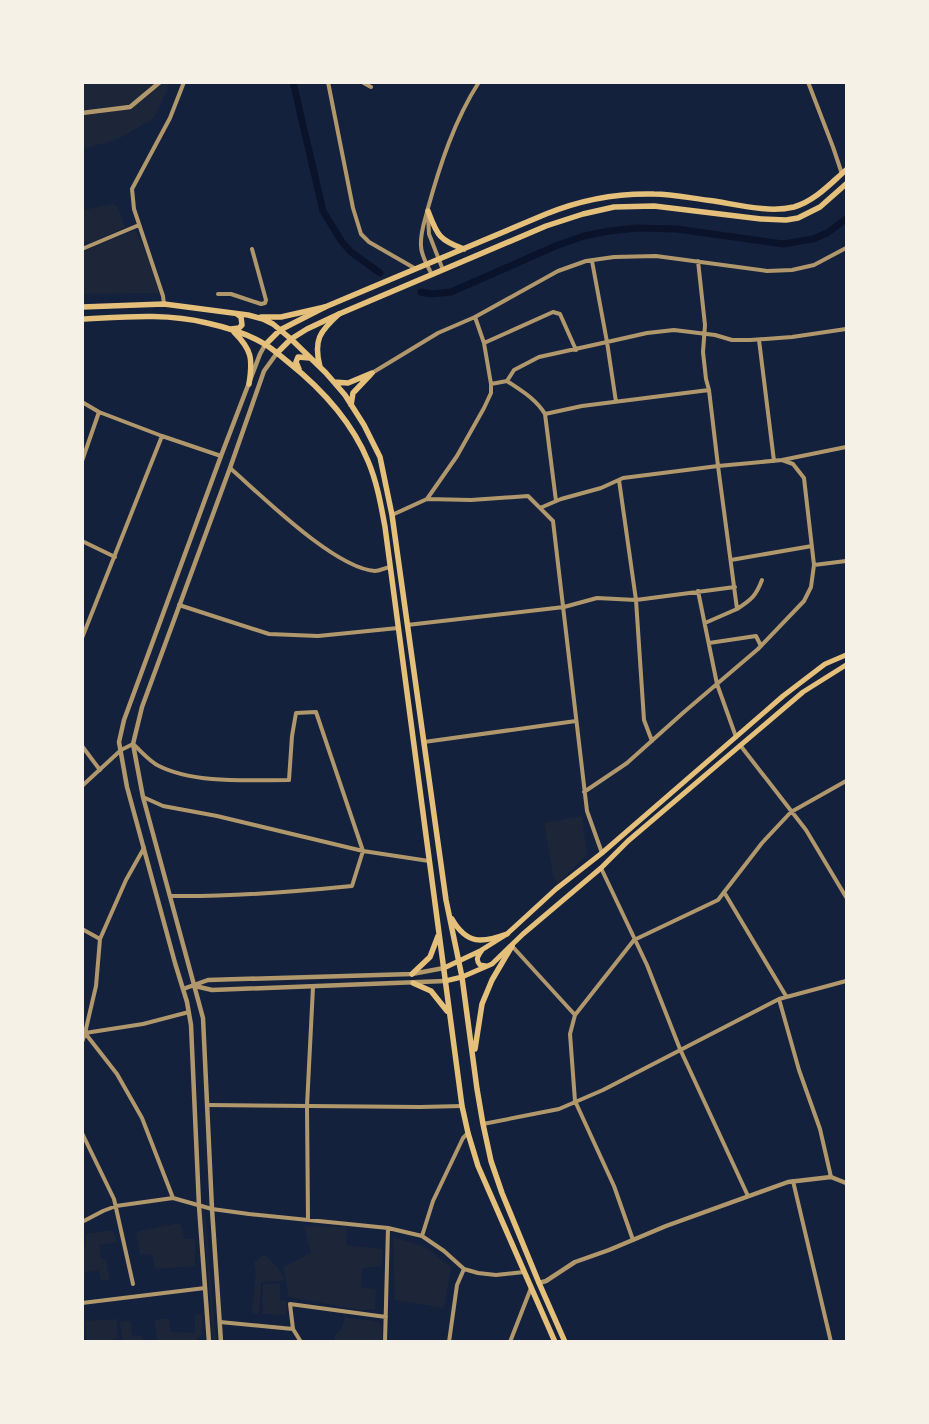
<svg xmlns="http://www.w3.org/2000/svg" width="929" height="1424" font-family="'Roboto Condensed',sans-serif">
	<rect width="100%" height="100%" fill="#14213d"/>
	<path fill="#1d2539" d="M 83,83 L 170,83 L 154,118 L 118,139 L 83,149 Z
		M 113,204 L 118,207 L 125,227 L 94,242 L 83,242 L 83,210 Z
		M 135,230 L 147,255 L 159,293 L 84,294 L 83,251 Z
		M 582,816 L 587,855 L 557,884 L 553,874 L 544,823 Z
		M 203,1210 L 205,1210 L 216,1341 L 213,1341 Z
		M 180,1223 L 185,1239 L 195,1239 L 195,1266 L 155,1269 L 152,1254 L 140,1255 L 136,1232 Z
		M 304,1226 L 347,1227 L 346,1245 L 382,1249 L 382,1266 L 362,1268 L 361,1287 L 376,1289 L 375,1309 L 361,1310 L 289,1297 L 283,1267 L 311,1253 Z
		M 112,1230 L 117,1242 L 99,1245 L 101,1258 L 106,1260 L 109,1280 L 101,1281 L 99,1271 L 86,1272 L 84,1283 L 83,1283 L 83,1247 L 86,1246 L 86,1234 Z
		M 393,1237 L 427,1248 L 451,1268 L 444,1308 L 395,1300 Z
		M 264,1254 L 277,1267 L 284,1278 L 281,1281 L 261,1282 L 259,1314 L 252,1313 L 256,1272 L 254,1262 L 257,1261 Z
		M 263,1284 L 280,1284 L 280,1300 L 287,1301 L 286,1315 L 262,1314 Z
		M 195,1314 L 202,1314 L 202,1334 L 196,1340 L 183,1341 L 157,1341 L 155,1320 L 169,1318 L 171,1332 L 195,1333 Z
		M 345,1317 C 356,1320 370,1318 380,1324 L 382,1331 L 382,1341 L 335,1341 L 335,1334 L 342,1329 Z
		M 116,1319 L 118,1338 L 105,1341 L 87,1341 L 85,1321 Z
		M 131,1321 L 132,1335 L 141,1336 L 143,1341 L 122,1341 L 120,1322 Z"/>
	<g fill="none" stroke-linecap="round" stroke-linejoin="round">
		<path stroke="#0b132b" stroke-width="7" d="M 293,82 L 323,211 L 342,242 L 351,252 L 380,273
			M 421,292 L 431,294 L 451,292 L 558,245 L 584,236 L 609,231 L 637,228 L 677,229 L 783,244 L 813,239 L 827,233 L 846,219"/>
		<path stroke="#b1986c" stroke-width="4" d="M 328,82 L 353,208 L 361,234 L 369,242 L 416,269
			M 362,82 L 371,87
			M 808,82 L 833,147 L 842,174
			M 428,215 L 429,234 L 443,270
			M 82,249 L 139,225
			M 592,261 L 607,342 L 647,333 L 674,330 L 715,335 L 732,340 L 750,340 L 792,337 L 846,329
			M 698,261 L 705,325 L 703,352 L 706,379 L 709,390 L 718,466 L 737,609 L 705,623
			M 432,275 C 428,266 421,256 421,246 C 420,232 425,221 428,208 C 440,165 454,121 479,82
			M 218,294 L 231,294 L 261,304 L 265,303 L 266,300 L 252,249
			M 164,304 L 163,296 L 134,209 L 132,189 L 170,118 L 184,82
			M 475,317 L 484,343 L 491,384 L 507,381 C 522,391 536,399 545,414 L 582,406 L 709,390
			M 759,340 L 774,461
			M 484,343 L 553,312 L 560,314 L 576,350
			M 372,373 L 438,333 L 475,317 L 558,271 L 586,261 L 614,257 L 656,256 L 767,271 L 792,270 L 814,265 L 846,248
			M 507,381 L 514,370 L 539,357 L 607,342 L 616,402
			M 82,402 L 99,412
			M 545,414 L 556,501
			M 162,436 L 221,456
			M 782,460 L 846,447
			M 82,461 L 99,412 L 162,436 L 82,638
			M 230,468 C 261,495 334,568 375,571 C 379,571 385,568 390,567
			M 619,480 L 636,600 L 735,587
			M 427,499 L 471,500 L 528,496 L 553,521 L 587,811 L 602,853
			M 540,508 L 561,499 L 601,488 L 623,478 L 718,466 L 782,460 L 793,464 L 804,478 L 814,565 L 811,587 L 804,601 L 758,649 L 684,712 L 627,763 L 584,792
			M 392,515 L 427,499 L 457,456 L 484,408 L 491,393 L 491,384
			M 82,541 L 115,557
			M 731,560 L 812,546
			M 814,565 L 846,561
			M 698,591 L 717,684 L 736,737
			M 179,605 L 269,634 L 318,636 L 398,628
			M 737,609 C 751,600 756,596 762,580
			M 407,625 L 564,607 L 597,598 L 636,600 L 644,720 L 652,741
			M 709,643 L 756,636 L 761,646
			M 424,742 L 576,721
			M 740,745 L 806,830 L 846,897
			M 82,746 L 100,770
			M 82,786 L 121,750 L 133,744 C 141,751 150,762 159,766 C 195,784 249,780 289,780 L 292,736 L 296,713 L 316,712 L 363,851 L 352,886 C 292,892 231,897 170,896
			M 143,797 L 163,806 L 217,816 L 363,851 L 429,861
			M 601,868 L 647,965 L 680,1049 L 748,1196
			M 724,892 L 786,996
			M 82,929 L 100,939 L 96,986 L 85,1033
			M 100,939 L 126,880 L 144,848
			M 512,946 L 575,1015
			M 779,999 L 799,1070 L 820,1129 L 831,1177
			M 85,1033 L 143,1024 L 189,1012
			M 82,1042 L 85,1033 L 117,1074 L 142,1118 L 173,1198
			M 207,1105 L 420,1107 L 462,1106
			M 483,1124 L 559,1109 L 603,1090 L 779,999 L 846,981
			M 82,1133 L 114,1199 L 133,1284
			M 793,1181 L 831,1342
			M 308,1220 L 307,1106 L 313,987
			M 82,1222 L 103,1211 L 116,1206 L 173,1198 L 212,1209 L 249,1214 L 388,1228 L 422,1236 L 444,1251 L 464,1269 L 478,1273 L 496,1275 L 524,1272
			M 422,1236 L 433,1201 L 463,1138 L 468,1133
			M 633,1240 L 614,1186 L 575,1101 L 570,1034 L 575,1015 L 634,940 L 718,900 L 762,843 L 791,812 L 846,781
			M 82,1303 L 205,1288
			M 220,1322 L 293,1329 L 290,1304 L 386,1317
			M 293,1329 L 301,1342
			M 385,1342 L 388,1228
			M 449,1342 L 457,1285 L 464,1269
			M 510,1342 L 531,1288"/>
		<path stroke="#b1986c" stroke-width="4.5" d="M 82,113 L 130,107 L 160,82
			M 195,986 L 212,990 L 445,981
			M 183,989 L 208,980 L 412,974 L 444,968
			M 539,1283 L 546,1281 L 575,1262 L 609,1250 L 666,1226 L 788,1182 L 831,1177 L 846,1183
			M 209,1342 L 199,1206 L 191,1025 L 187,1002 L 175,963 L 127,787 L 119,742 L 124,720 L 221,456 L 260,354 L 265,345
			M 221,1342 L 212,1209 L 203,1018 L 143,797 L 133,744 L 142,707 L 230,468 L 264,371 L 277,353"/>
		<path stroke="#e5c07b" stroke-width="5" d="M 482,950 C 478,956 475,959 480,965 L 487,966
			M 444,968 L 480,951 L 507,934 L 556,889 L 602,853 L 783,696 L 825,664 L 846,655
			M 445,981 L 462,977 L 492,964 L 523,934 L 601,868 L 628,841 L 803,692 L 846,665"/>
		<path stroke="#e5c07b" stroke-width="5.5" d="M 428,211 C 437,234 438,240 464,249
			M 280,330 L 325,307 L 546,214 C 580,200 616,193 654,194 C 674,194 694,199 714,201 C 739,205 769,213 794,207 C 815,201 831,183 846,170
			M 291,339 L 307,329 L 339,314 L 546,226 L 583,214 L 614,207 L 654,206 L 761,219 L 786,220 L 798,218 L 820,207 L 846,184"/>
		<path stroke="#e5c07b" stroke-width="5.5" d="M 82,307 L 164,304 L 248,315 L 263,319 L 273,324 L 291,339 L 326,373 L 345,395 L 364,425 L 380,457 L 392,515 L 446,900 L 462,977 L 477,1089 L 483,1124 L 491,1161 L 502,1193 L 539,1283 L 565,1342
			M 261,317 L 281,317 L 325,307
			M 82,319 C 124,317 167,313 207,323 C 225,327 245,333 261,342 C 271,347 279,355 288,362 C 322,389 351,420 368,461 C 377,482 381,505 385,527 L 462,1106 L 468,1133 L 478,1166 L 555,1342
			M 231,329 L 239,328 L 242,325 L 241,317 L 237,314
			M 234,332 C 252,350 253,359 249,384
			M 265,345 L 280,330
			M 277,353 L 291,339
			M 320,367 C 313,340 320,331 339,314
			M 299,369 L 296,362 L 298,357 L 310,358
			M 334,382 L 348,383 L 372,373
			M 351,405 L 353,393 L 371,374
			M 452,919 C 467,945 482,943 507,934
			M 412,974 L 430,957 L 438,936
			M 413,983 L 431,991 L 447,1011
			M 475,1049 L 482,1004 L 492,980 L 512,946"/>
	</g>
	<rect width="929" height="1424" fill="none" stroke="#f6f1e7" stroke-width="168"/>
</svg>
